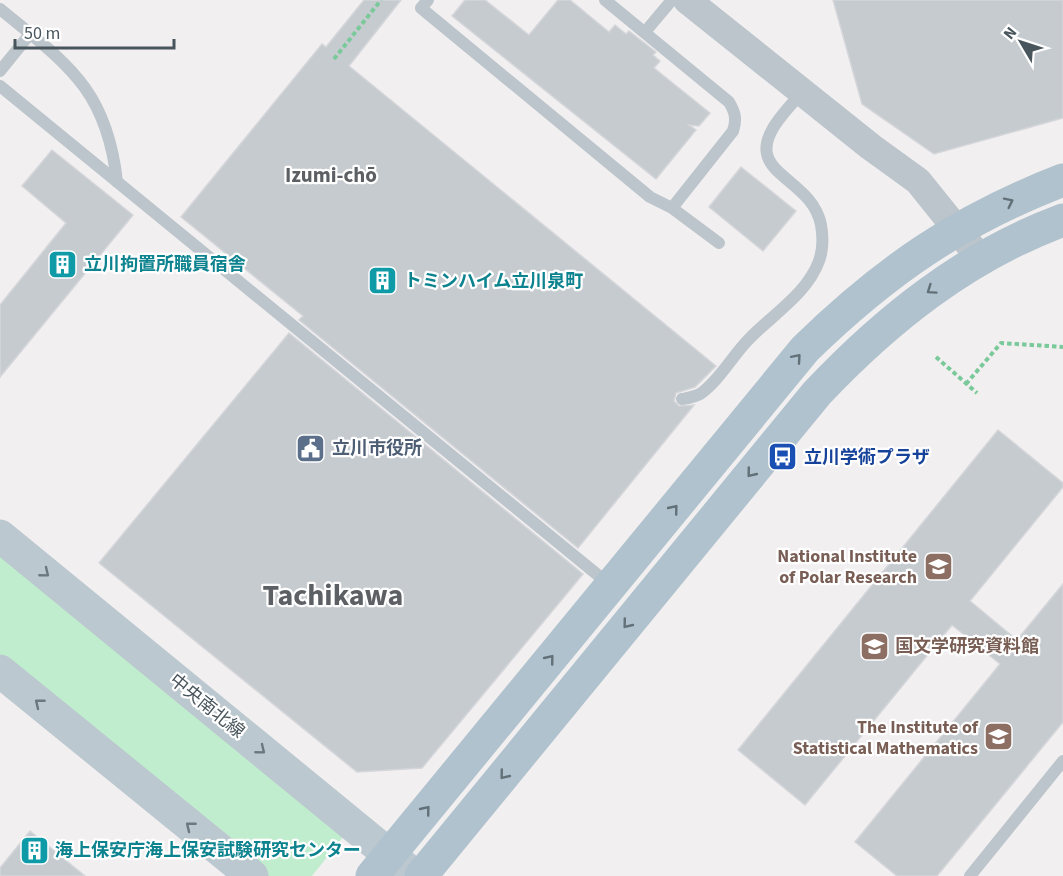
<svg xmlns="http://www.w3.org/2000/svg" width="1063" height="876" font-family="'Source Sans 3','Noto Sans JP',sans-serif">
	<rect width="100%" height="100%" fill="#f2eff0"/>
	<path fill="#c0edcd" d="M 0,556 L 343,837 L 312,876 L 266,876 L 0,658 Z"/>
	<path fill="#c6cbcf" stroke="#d4d6da" stroke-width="1.5" d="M 364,0 L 401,0 L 349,66 L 716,366 L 695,387 L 676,393 L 674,401 L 679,406 L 694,405 L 578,548 L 299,320 L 303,316 L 181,217 L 322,44 L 326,47 Z
		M 465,0 L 485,0 L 529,35 L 558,0 L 570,0 L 609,32 L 615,25 L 626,34 L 629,31 L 656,52 L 653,55 L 660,61 L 654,68 L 710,113 L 699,126 L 689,125 L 696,130 L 656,179 L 452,16 Z
		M 833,0 L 1063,0 L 1063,118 L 934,154 L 862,104 Z
		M 52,150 L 133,215 L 0,377 L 0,305 L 66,223 L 22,186 Z
		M 741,167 L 796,211 L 763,251 L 709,207 Z
		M 289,333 L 583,574 L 422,768 L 357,772 L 99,563 Z
		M 998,430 L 1063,483 L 1063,487 L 970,601 L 1017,640 L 1063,584 L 1063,722 L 937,876 L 897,876 L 855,842 L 1000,664 L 952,625 L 805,805 L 738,750 Z
		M 30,831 L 85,876 L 0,876 L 0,868 Z"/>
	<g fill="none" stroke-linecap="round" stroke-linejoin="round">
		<path stroke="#7ac99a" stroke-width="4" stroke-dasharray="4.5 3" stroke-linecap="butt" d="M 334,59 L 381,0
			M 936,357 L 977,393
			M 966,384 L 1001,343 L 1063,347"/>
		<path stroke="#bcc5cb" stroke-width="12" d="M 428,0 L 421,8 L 650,197 L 672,208 L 719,243
			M 605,0 L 729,102 C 735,112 737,119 733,131 L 672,208
			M 0,9 C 67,64 107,89 117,182
			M 645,32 L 672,0
			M 0,71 L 30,34
			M 0,86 L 610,585
			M 682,399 C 688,398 695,397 700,394 C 719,381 733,355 749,339 C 772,315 807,294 819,261 C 823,250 823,236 821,225 C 814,188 772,178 767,154 C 762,132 790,107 802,92
			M 970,876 L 1063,761"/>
		<path stroke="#bcc5cb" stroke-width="28" d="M 687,0 L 871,147 L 918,181 L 980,258"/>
		<path stroke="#bcc8d0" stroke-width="33" d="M 0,536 L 415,876
			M 0,671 L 252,876"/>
		<path stroke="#b0c2cd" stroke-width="33" d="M 372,876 L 805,349 C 885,271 959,220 1063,180
			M 421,876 L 817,393 C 887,319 966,256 1063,220"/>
	</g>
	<defs><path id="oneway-chevron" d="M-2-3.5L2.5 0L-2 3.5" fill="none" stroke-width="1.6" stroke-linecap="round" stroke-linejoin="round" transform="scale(1.5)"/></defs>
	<g stroke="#627078">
		<use href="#oneway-chevron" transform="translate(1009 202) rotate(-26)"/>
		<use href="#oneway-chevron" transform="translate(931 290) rotate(145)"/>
		<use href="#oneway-chevron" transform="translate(797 358) rotate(-49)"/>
		<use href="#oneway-chevron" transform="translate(751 473) rotate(129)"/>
		<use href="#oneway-chevron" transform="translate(674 509) rotate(-51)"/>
		<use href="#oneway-chevron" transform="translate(627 624) rotate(129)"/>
		<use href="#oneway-chevron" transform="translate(550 659) rotate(-51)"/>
		<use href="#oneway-chevron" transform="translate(504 775) rotate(129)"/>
		<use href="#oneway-chevron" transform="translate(426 810) rotate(-51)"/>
	</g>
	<g stroke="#6b787f">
		<use href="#oneway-chevron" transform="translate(45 573) rotate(39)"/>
		<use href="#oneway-chevron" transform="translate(39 703) rotate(-141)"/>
		<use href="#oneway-chevron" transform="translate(261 750) rotate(39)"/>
		<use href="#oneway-chevron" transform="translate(190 826) rotate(-141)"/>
	</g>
	<defs>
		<symbol id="building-square" viewBox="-11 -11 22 22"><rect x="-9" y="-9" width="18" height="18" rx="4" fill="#0f9aa8" stroke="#fff"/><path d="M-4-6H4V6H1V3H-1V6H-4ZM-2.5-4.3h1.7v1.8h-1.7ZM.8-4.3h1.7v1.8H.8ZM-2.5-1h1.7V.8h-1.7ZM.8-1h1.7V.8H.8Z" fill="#fff"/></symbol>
		<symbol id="civic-square" viewBox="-11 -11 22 22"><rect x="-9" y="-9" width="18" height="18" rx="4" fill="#5c6f8a" stroke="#fff"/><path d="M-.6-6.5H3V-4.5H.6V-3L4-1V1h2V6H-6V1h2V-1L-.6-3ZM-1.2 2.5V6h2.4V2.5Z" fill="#fff"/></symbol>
		<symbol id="bus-square" viewBox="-11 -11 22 22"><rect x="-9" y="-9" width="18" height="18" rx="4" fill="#1a4fb4" stroke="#fff"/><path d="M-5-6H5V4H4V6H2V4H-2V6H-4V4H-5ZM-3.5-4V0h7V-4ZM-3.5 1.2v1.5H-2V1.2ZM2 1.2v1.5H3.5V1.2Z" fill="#fff"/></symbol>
		<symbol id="university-square" viewBox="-11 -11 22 22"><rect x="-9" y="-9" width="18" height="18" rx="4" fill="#8d6e63" stroke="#fff"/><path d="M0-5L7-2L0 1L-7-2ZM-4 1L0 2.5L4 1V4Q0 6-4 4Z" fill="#fff"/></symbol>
	</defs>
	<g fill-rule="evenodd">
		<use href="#building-square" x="46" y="248" width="33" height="33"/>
		<use href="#building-square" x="366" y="264" width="33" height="33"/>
		<use href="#civic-square" x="294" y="432" width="33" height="33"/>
		<use href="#bus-square" x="766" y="440" width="33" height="33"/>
		<use href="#university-square" x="922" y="550" width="33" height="33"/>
		<use href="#university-square" x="858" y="630" width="33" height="33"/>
		<use href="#university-square" x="982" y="720" width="33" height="33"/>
		<use href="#building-square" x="18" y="834" width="33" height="33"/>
	</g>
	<g text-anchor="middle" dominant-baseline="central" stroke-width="4.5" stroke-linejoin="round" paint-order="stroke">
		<g font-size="18" font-weight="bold" fill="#0d838f" stroke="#fff" text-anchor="start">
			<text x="84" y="264">立川拘置所職員宿舎</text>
			<text x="404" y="281">トミンハイム立川泉町</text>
			<text x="55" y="850">海上保安庁海上保安試験研究センター</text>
		</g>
		<g font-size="18" font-weight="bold" fill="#4e5e75" stroke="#fff" text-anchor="start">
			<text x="332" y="448">立川市役所</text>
		</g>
		<g font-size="18" font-weight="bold" fill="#164399" stroke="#fff" text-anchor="start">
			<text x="804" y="457">立川学術プラザ</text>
		</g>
		<g font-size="18" font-weight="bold" fill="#785e54" stroke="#fff" text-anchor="end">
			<text x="917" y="556">National Institute<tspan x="917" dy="21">of Polar Research</tspan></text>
			<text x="895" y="646" text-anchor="start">国文学研究資料館</text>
			<text x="978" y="727">The Institute of<tspan x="978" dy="21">Statistical Mathematics</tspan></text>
		</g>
		<g font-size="18" fill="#48555c" stroke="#fff">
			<text transform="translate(207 706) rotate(39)">中央南北線</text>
		</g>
		<g font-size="21" font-weight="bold" fill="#5c6064" stroke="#fff">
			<text x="331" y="175">Izumi-chō</text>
		</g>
		<g font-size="30" font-weight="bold" fill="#5c6064" stroke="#fff">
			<text x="333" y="595">Tachikawa</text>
		</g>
	</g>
	<g transform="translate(1021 42) rotate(309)" stroke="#ffffff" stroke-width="4.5" paint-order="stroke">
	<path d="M0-4.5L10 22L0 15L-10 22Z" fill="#48555c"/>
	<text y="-9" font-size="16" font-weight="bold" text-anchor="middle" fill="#48555c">N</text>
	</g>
	<path d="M15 39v9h159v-9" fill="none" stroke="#48555c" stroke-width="3"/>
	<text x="24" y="39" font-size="18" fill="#48555c" stroke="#ffffff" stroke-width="4.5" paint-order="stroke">50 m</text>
</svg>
